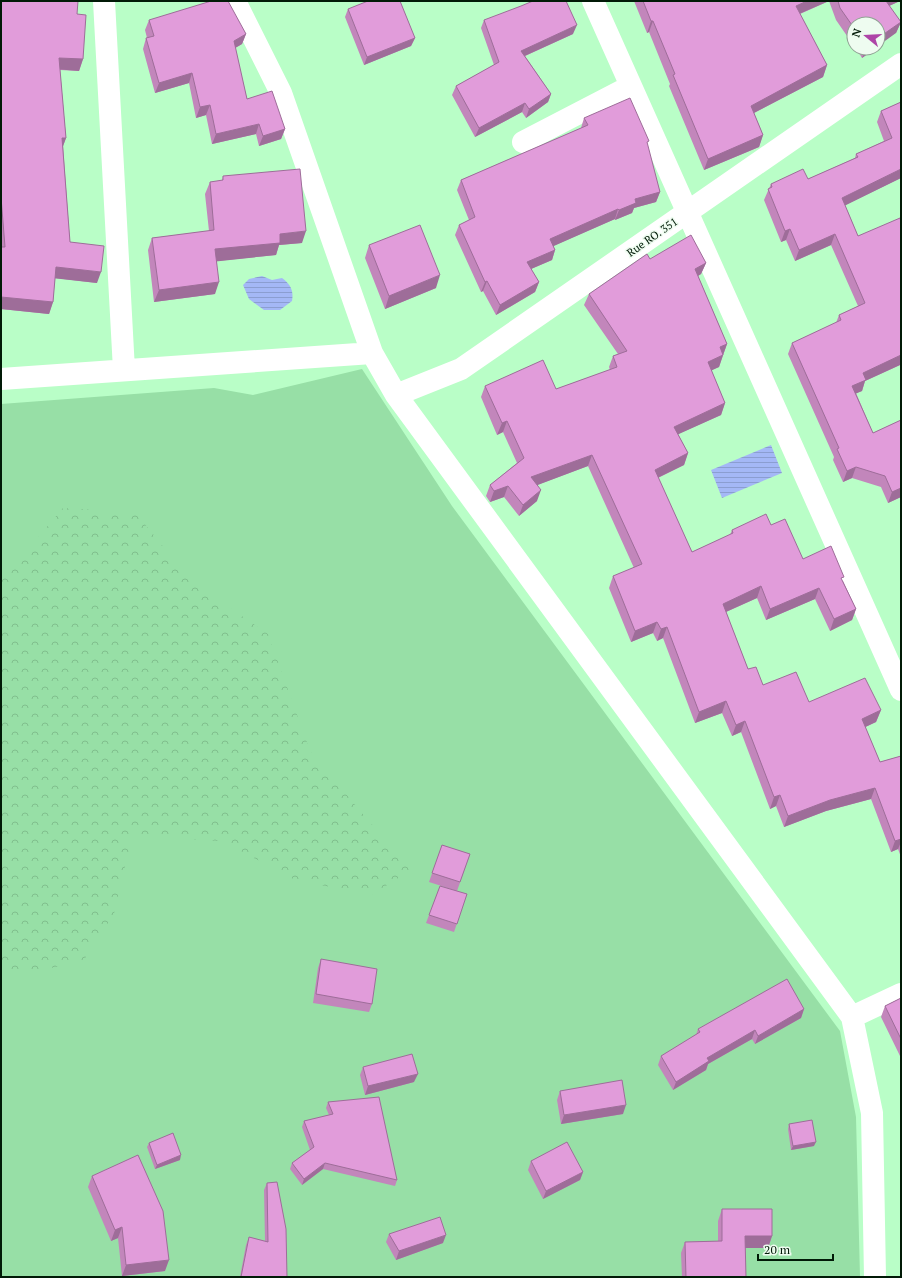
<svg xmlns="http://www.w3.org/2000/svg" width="902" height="1278" font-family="'PT Serif',serif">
	<defs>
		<pattern id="forest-crowns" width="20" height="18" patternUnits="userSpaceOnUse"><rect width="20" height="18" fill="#97dfa6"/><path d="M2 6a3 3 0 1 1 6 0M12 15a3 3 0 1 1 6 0" fill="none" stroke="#80bf8d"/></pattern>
		<pattern id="water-rules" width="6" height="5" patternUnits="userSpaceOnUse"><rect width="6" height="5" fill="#a4b8f6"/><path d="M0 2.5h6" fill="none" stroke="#8b9ed1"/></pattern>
	</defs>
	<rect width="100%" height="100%" fill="#b9fec7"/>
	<path fill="#97dfa6" d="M 362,369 L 452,506 L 840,1031 L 856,1117 L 860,1277 L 1,1277 L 1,404 L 214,388 L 253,395 Z"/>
	<path fill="url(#forest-crowns)" d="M 63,508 L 135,512 L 192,582 L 268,634 L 310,751 L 367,819 L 413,869 L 371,895 L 295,880 L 222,841 L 132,837 L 114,914 L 84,960 L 35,972 L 1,973 L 1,581 Z"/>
	<path fill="url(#water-rules)" d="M 262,276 L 272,280 L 282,278 C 290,284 294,290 292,301 L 280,310 L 264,310 L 249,299 L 243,285 L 249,279 Z
		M 771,445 L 782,473 L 722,498 L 711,470 Z"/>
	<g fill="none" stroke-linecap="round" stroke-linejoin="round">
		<path stroke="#fff" stroke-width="22" d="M 104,1 L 124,370
			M 235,1 L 281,93 L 372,353 L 396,395 L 852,1017 L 872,1113 L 875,1277
			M 593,1 L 901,690
			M 523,142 L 631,86
			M 1,379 L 372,353
			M 396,395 L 461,369 L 901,64
			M 852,1017 L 901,994"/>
	</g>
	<path fill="#c286bb" d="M 1,1 L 77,14 L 83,59 L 79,71 L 60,70 L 66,138 L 63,146 L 70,242 L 97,283 L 55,278 L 53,302 L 49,314 L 1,309 Z
		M 634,1 L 900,1 L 889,6 L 901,22 L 896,33 L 854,24 L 854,46 L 836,20 L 829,1 L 800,14 L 827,65 L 823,77 L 754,113 L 763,135 L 759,147 L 704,170 L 669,86 L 670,84 L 649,32 L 647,33 Z
		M 348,9 L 415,38 L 411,46 L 364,65 L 345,17 Z
		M 149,20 L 246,34 L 242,44 L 235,48 L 247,99 L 285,129 L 281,139 L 259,146 L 256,134 L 212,144 L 206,115 L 196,118 L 189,83 L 155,93 L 143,49 L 146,38 L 147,38 L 145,30 Z
		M 484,20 L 573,34 L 525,56 L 551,94 L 548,102 L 526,118 L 522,112 L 475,137 L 452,95 L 456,86 L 494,65 L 481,28 Z
		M 856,48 L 876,48 L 862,58 Z
		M 901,102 L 901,178 L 845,205 L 858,236 L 901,222 L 901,367 L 900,365 L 865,381 L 862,391 L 856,393 L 873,433 L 901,420 L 901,497 L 888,503 L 881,487 L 852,478 L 843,482 L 833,460 L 834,457 L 788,354 L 792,343 L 836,323 L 839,315 L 858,306 L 831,245 L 795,261 L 786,240 L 781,242 L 764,200 L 771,184 L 808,179 L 855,158 L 856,154 L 884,141 L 877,122 L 881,111 Z
		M 584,118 L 647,145 L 660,192 L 656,202 L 634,208 L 632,213 L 615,220 L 615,219 L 553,246 L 555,250 L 552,260 L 531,269 L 539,282 L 535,292 L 496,315 L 483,291 L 481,292 L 455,235 L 459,225 L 469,220 L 457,190 L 461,180 L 581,128 Z
		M 223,176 L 302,243 L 279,245 L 276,255 L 217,261 L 215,294 L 154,302 L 148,250 L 152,238 L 209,231 L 205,194 L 210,182 L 222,181 Z
		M 369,245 L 436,288 L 385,309 L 365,258 Z
		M 650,259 L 706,263 L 701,274 L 698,276 L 727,344 L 719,367 L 711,370 L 725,403 L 721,415 L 678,434 L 688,453 L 684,465 L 658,478 L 692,552 L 730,535 L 732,530 L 771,525 L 803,559 L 843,581 L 856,609 L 852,620 L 830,631 L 815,599 L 766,620 L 757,598 L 726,612 L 748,669 L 763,685 L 809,702 L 881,710 L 876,722 L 865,727 L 880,762 L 901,756 L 901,857 L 898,849 L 891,852 L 871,799 L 826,811 L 784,827 L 776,806 L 770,809 L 741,732 L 732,736 L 722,713 L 695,723 L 663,638 L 657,641 L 653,633 L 631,642 L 609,588 L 613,576 L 634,568 L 588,466 L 537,485 L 537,501 L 519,516 L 504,497 L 490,502 L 486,496 L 490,485 L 517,463 L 503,432 L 497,435 L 481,397 L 485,386 L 556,389 L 610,370 L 609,367 L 613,356 L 618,354 L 584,305 L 589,294 Z
		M 442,845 L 470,854 L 457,891 L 429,882 Z
		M 440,886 L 467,894 L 454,932 L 426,923 Z
		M 321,959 L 372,1004 L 369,1012 L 313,1003 L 318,968 Z
		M 901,998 L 901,1055 L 900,1056 L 881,1017 L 885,1006 Z
		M 804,1009 L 801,1018 L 755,1044 L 752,1039 L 708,1064 L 706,1070 L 673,1090 L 658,1065 L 661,1056 L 696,1035 L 698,1029 Z
		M 363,1067 L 414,1082 L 365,1095 L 360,1075 Z
		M 560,1091 L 623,1114 L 561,1124 L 557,1100 Z
		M 328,1102 L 397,1180 L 395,1186 L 323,1169 L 302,1185 L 290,1169 L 292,1163 L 310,1150 L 302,1127 L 304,1121 L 329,1115 L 326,1108 Z
		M 789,1124 L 814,1146 L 791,1150 L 788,1129 Z
		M 149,1143 L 180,1160 L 155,1169 L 147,1147 Z
		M 531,1161 L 583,1172 L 580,1180 L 543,1199 L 528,1170 Z
		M 92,1176 L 165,1271 L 122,1276 L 118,1238 L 111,1241 L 88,1187 Z
		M 267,1183 L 287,1277 L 240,1277 L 246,1245 L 249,1237 L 265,1241 L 264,1190 Z
		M 722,1209 L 772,1236 L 768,1248 L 745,1248 L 746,1277 L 682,1277 L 681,1253 L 685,1242 L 718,1241 L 718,1221 Z
		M 389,1234 L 443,1243 L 396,1260 L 386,1242 Z"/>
	<path fill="#9e6d99" d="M 807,1 L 829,1 L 792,17 L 796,6 Z
		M 883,1 L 900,1 L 880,10 Z
		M 651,21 L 653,21 L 649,32 L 647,33 Z
		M 901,22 L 896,33 L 878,46 L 878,38 Z
		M 577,25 L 573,34 L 518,59 L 521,51 Z
		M 246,34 L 242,44 L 230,51 L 234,41 Z
		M 415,38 L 411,46 L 364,65 L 367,57 Z
		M 866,48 L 876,48 L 862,58 Z
		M 59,58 L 83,59 L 79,71 L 55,69 Z
		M 827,65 L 823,77 L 746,117 L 751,106 Z
		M 192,73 L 189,83 L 155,93 L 159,83 Z
		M 551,94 L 548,102 L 526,118 L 529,109 Z
		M 525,103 L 522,112 L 475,137 L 479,128 Z
		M 210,105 L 206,115 L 196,118 L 200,107 Z
		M 259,124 L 256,134 L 212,144 L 216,134 Z
		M 285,129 L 281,139 L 259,146 L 263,136 Z
		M 763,135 L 759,147 L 704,170 L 708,159 Z
		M 62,138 L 66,138 L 62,149 Z
		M 901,169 L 901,178 L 838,209 L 842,198 Z
		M 660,192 L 656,202 L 634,208 L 632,213 L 615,220 L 619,210 L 635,199 Z
		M 618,209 L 615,219 L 547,249 L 550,239 Z
		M 790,229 L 786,240 L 781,242 L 785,231 Z
		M 306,231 L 302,243 L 279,245 L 276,255 L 211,262 L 215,249 L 280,234 Z
		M 835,234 L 831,245 L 795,261 L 799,250 Z
		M 555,250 L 552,260 L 524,272 L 527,262 Z
		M 706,263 L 701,274 L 691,280 L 695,269 Z
		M 56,267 L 101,272 L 97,283 L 52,278 Z
		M 440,275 L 436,288 L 385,309 L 389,296 Z
		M 487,281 L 483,291 L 481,292 L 485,282 Z
		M 219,282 L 215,294 L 154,302 L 159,290 Z
		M 539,282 L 535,292 L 496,315 L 500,305 Z
		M 1,297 L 53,302 L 49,314 L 1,309 Z
		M 727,344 L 723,355 L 720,347 Z
		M 723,355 L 719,367 L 704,374 L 708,362 Z
		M 901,355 L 901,363 L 900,365 L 865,381 L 862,391 L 848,397 L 852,386 L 863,373 Z
		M 725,403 L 721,415 L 670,438 L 674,427 Z
		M 507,421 L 503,432 L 497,435 L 502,423 Z
		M 688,453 L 684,465 L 651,481 L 655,470 Z
		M 592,455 L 588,466 L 527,489 L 531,477 Z
		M 856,467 L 852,478 L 843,482 L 847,471 Z
		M 508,486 L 504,497 L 490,502 L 494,491 Z
		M 901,488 L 901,497 L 888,503 L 892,492 Z
		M 541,490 L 537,501 L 519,516 L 523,505 Z
		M 761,586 L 757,598 L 719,615 L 723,604 Z
		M 819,588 L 815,599 L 766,620 L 770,609 Z
		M 856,609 L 852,620 L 830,631 L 834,619 Z
		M 657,622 L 653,633 L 631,642 L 635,631 Z
		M 667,627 L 663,638 L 657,641 L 661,629 Z
		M 726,701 L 722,713 L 695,723 L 699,712 Z
		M 881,710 L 876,722 L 857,731 L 862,719 Z
		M 745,721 L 741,732 L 732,736 L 736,725 Z
		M 875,788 L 871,799 L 826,811 L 784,827 L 788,816 L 830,800 Z
		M 780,795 L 776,806 L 770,809 L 774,797 Z
		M 901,839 L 901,842 L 898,849 L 891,852 L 895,841 Z
		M 804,1009 L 801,1018 L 755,1044 L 758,1036 Z
		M 755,1030 L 752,1039 L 708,1064 L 706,1070 L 673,1090 L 676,1082 L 707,1058 Z
		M 418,1074 L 414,1082 L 365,1095 L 368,1086 Z
		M 626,1105 L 623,1114 L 561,1124 L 564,1115 Z
		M 816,1142 L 814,1146 L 791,1150 L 793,1146 Z
		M 181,1155 L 180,1160 L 155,1169 L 157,1165 Z
		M 325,1163 L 323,1169 L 302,1185 L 304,1179 Z
		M 583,1172 L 580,1180 L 543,1199 L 546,1191 Z
		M 122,1227 L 118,1238 L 111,1241 L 115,1230 Z
		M 446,1235 L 443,1243 L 396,1260 L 399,1251 Z
		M 745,1236 L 772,1236 L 768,1248 L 741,1248 Z
		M 169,1260 L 165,1271 L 122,1276 L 126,1265 Z"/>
	<path fill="#e19cda" stroke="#9e6d99" d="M 1,1 L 78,1 L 77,14 L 86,15 L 83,59 L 59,58 L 66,138 L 62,138 L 70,242 L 104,246 L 101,272 L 56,267 L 53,302 L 1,297 L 1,247 L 5,247 L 1,197 Z
		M 211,1 L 228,1 L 246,34 L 234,41 L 247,99 L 272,91 L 285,129 L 263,136 L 259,124 L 216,134 L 210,105 L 200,107 L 192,73 L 159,83 L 146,38 L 154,36 L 149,20 L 208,2 Z
		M 368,1 L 400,1 L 415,38 L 367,57 L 348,9 Z
		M 533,1 L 566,1 L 577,25 L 521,51 L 551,94 L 529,109 L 525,103 L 479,128 L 456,86 L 499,62 L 484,20 L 521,6 Z
		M 643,1 L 807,1 L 796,6 L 827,65 L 751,106 L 763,135 L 708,159 L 673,75 L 675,74 L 653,21 L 651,21 Z
		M 838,1 L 886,1 L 901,22 L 878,38 L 878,24 L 854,24 L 854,28 L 840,8 Z
		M 630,98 L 649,141 L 647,142 L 660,192 L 635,199 L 636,203 L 619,210 L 618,209 L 550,239 L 555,250 L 527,262 L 539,282 L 500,305 L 487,281 L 485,282 L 459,225 L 475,217 L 461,180 L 588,125 L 584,118 Z
		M 901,102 L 901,169 L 842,198 L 858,236 L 900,218 L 901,222 L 901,355 L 863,373 L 866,380 L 852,386 L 873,433 L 901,420 L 901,488 L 892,492 L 885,476 L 856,467 L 847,471 L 837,449 L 839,448 L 792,343 L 841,320 L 839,315 L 865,303 L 835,234 L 799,250 L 790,229 L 785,231 L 768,189 L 772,187 L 771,184 L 803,169 L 808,179 L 858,157 L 856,154 L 892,138 L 881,111 Z
		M 300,169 L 306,231 L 280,234 L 280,243 L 215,249 L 219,282 L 159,290 L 152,238 L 214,230 L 210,182 L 223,180 L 223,176 Z
		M 420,225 L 440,275 L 389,296 L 369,245 Z
		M 691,235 L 706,263 L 695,269 L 727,344 L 720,347 L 723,355 L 708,362 L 725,403 L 674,427 L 688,453 L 655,470 L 692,552 L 733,533 L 732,530 L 766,514 L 771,525 L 785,519 L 803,559 L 831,546 L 844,577 L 841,578 L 856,609 L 834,619 L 819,588 L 770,609 L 761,586 L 723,604 L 748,669 L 756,667 L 763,685 L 796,672 L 809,702 L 865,678 L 881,710 L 862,719 L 880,762 L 901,756 L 901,839 L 895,841 L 875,788 L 830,800 L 788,816 L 780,795 L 774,797 L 745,721 L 736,725 L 726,701 L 699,712 L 667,627 L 661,629 L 657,622 L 635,631 L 613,576 L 642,564 L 592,455 L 531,477 L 541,490 L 523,505 L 508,486 L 494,491 L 490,485 L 524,458 L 507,421 L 502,423 L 485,386 L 543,360 L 556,389 L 617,367 L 613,356 L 627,351 L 589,294 L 647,254 L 650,259 Z
		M 442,845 L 470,854 L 460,882 L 432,873 Z
		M 440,886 L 467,894 L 457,924 L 429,915 Z
		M 321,959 L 377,969 L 372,1004 L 316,994 Z
		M 787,979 L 804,1009 L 758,1036 L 755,1030 L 707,1058 L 709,1061 L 676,1082 L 661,1056 L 700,1032 L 698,1029 Z
		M 901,998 L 901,1039 L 885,1006 Z
		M 412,1054 L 418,1074 L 368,1086 L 363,1067 Z
		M 622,1080 L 626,1105 L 564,1115 L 560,1091 Z
		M 379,1097 L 397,1180 L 325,1163 L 304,1179 L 292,1163 L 314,1147 L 304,1121 L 333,1114 L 328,1102 Z
		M 812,1120 L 816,1142 L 793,1146 L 789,1124 Z
		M 173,1133 L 181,1155 L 157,1165 L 149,1143 Z
		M 567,1142 L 583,1172 L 546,1191 L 531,1161 Z
		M 138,1155 L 163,1211 L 169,1260 L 126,1265 L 122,1227 L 115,1230 L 92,1176 Z
		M 277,1182 L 286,1229 L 287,1277 L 241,1277 L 249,1237 L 268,1242 L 267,1183 Z
		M 722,1209 L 772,1209 L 772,1236 L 745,1236 L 746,1277 L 686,1277 L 685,1242 L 722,1241 Z
		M 440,1217 L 446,1235 L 399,1251 L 389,1234 Z"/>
	<g text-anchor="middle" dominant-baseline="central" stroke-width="3" stroke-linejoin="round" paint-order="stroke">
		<g font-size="11" fill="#011a07" stroke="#eefcf0">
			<text transform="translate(652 237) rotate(-35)">Rue RO. 351</text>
		</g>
	</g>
	<rect width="902" height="1278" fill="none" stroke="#011a07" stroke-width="4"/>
	<g transform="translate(866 36) rotate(288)"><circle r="19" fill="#eefcf0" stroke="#8fa293"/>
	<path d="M0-3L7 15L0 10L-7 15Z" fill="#ae45a7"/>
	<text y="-6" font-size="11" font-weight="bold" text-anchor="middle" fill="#011a07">N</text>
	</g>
	<path d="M758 1254v6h75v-6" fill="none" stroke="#011a07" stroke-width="2"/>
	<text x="764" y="1254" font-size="12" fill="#011a07" stroke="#eefcf0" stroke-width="3" paint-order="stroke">20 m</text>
</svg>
